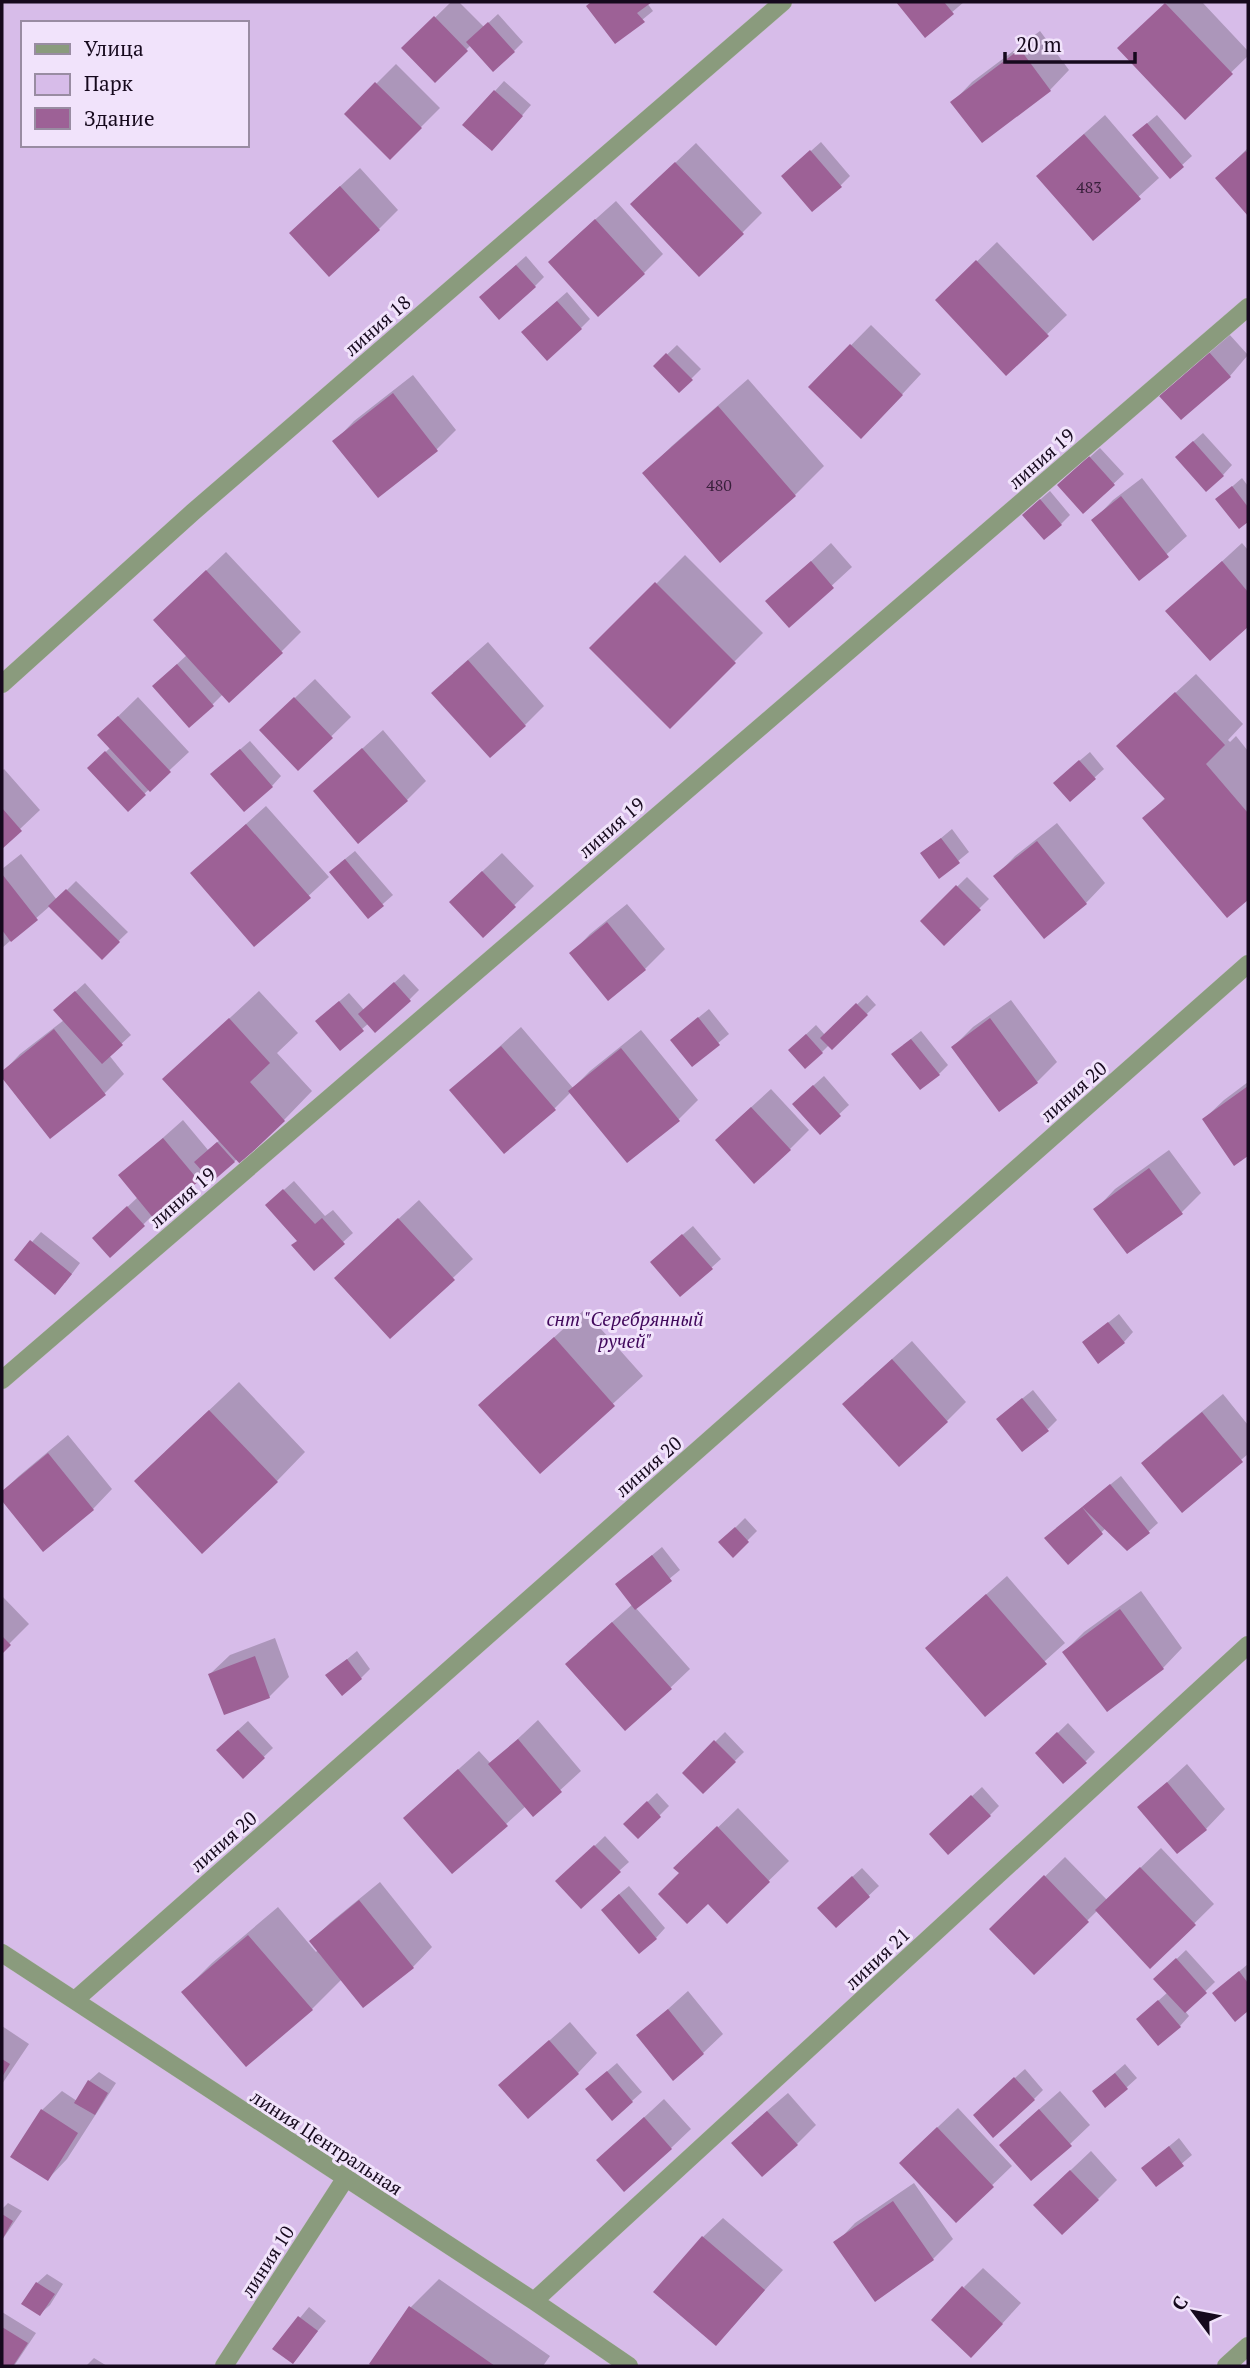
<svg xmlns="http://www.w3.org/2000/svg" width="1250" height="2368" font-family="'PT Serif',serif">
	<rect width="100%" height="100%" fill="#f1e3fb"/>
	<path fill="#d7bce9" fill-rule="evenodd" d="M 2,2 L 1248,2 L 1248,2366 L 2,2366 ZM 23,23 L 247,23 L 247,145 L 23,145 Z"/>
	<path fill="#0003" d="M 451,2 L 459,2 L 484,27 L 498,14 L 523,42 L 514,51 L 471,45 L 435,80 L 404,48 Z
		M 593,2 L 649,2 L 647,3 L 653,11 L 616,41 L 588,6 Z
		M 898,2 L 964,2 L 925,35 Z
		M 1168,2 L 1202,2 L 1248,51 L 1248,56 L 1185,117 L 1139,29 Z
		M 1040,31 L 1069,70 L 1050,90 L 953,102 L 972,82 Z
		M 396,64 L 440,108 L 390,158 L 346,114 Z
		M 504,81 L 531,105 L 501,140 L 495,91 Z
		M 1105,115 L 1159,178 L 1093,238 L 1058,157 Z
		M 1157,115 L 1192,156 L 1170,176 L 1144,126 Z
		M 821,142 L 850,176 L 840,186 L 793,167 Z
		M 696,143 L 762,213 L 742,233 L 652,185 Z
		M 1248,148 L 1248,214 L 1217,178 Z
		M 360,168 L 398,210 L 379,229 L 311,213 Z
		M 616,201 L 663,254 L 644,273 L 570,242 Z
		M 997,242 L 1067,315 L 1007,373 L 937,300 Z
		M 526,256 L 544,277 L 535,286 L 491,287 Z
		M 567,292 L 590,319 L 581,328 L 533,322 Z
		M 871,325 L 921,374 L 881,417 L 810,387 Z
		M 1229,334 L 1248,355 L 1230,376 L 1162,396 Z
		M 677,345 L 701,369 L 680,390 L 655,366 Z
		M 413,375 L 456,430 L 437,449 L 378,496 L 335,441 L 354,421 Z
		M 748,379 L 824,466 L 795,495 L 720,560 L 644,473 L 673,445 Z
		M 1203,433 L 1232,465 L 1223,475 L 1187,447 Z
		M 1100,448 L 1124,474 L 1083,512 L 1069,476 Z
		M 1142,478 L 1187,536 L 1140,578 L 1094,520 L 1113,500 Z
		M 1242,478 L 1248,486 L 1248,520 L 1240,527 L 1218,499 Z
		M 1050,491 L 1070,515 L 1061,524 L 1034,505 Z
		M 831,543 L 852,567 L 789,625 L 768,601 Z
		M 1242,543 L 1248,550 L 1248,625 L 1210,659 L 1168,611 Z
		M 226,552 L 301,632 L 281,652 L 223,694 L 212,705 L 164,676 L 187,655 L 174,601 Z
		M 685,555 L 763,633 L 670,726 L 592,648 Z
		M 488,642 L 544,706 L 525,725 L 453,673 Z
		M 1196,674 L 1243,724 L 1228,740 L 1230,742 L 1236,736 L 1248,751 L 1248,898 L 1227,916 L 1145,818 L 1166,797 L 1138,727 Z
		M 315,679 L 351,717 L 298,769 L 281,711 Z
		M 138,697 L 189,752 L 128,809 L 89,768 L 111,747 L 99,735 Z
		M 383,730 L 426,781 L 407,800 L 315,791 Z
		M 250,741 L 281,776 L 272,786 L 222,765 Z
		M 1090,752 L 1104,769 L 1094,778 L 1065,773 Z
		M 4,769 L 40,810 L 2,846 L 2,771 Z
		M 266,806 L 329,877 L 255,945 L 192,873 Z
		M 1057,823 L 1105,883 L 1086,903 L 996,876 L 1015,856 Z
		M 952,829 L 969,852 L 940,876 L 923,853 Z
		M 355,851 L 393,895 L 368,917 L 340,863 Z
		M 502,853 L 534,886 L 483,936 L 471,882 Z
		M 21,854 L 57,900 L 76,881 L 128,932 L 102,957 L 50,906 L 2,948 L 2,869 Z
		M 967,877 L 989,899 L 944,943 L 922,921 Z
		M 627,904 L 665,949 L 645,969 L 608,999 L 571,954 L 590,934 Z
		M 404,974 L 419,990 L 409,1000 L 369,1023 L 340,1048 L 327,1012 L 349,993 L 364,1010 Z
		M 85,983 L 131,1035 L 109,1055 L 124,1074 L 105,1093 L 50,1137 L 2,1073 L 20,1054 L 64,1020 L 65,1001 Z
		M 259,991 L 298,1033 L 277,1053 L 312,1091 L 284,1120 L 212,1180 L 205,1172 L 153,1215 L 111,1256 L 104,1229 L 138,1197 L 120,1176 L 183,1120 L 208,1150 L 220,1140 L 164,1079 Z
		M 867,995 L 876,1005 L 832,1048 L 829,1045 L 822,1052 L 800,1040 L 816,1025 L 825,1035 Z
		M 1011,1000 L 1057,1062 L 1037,1082 L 953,1047 L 973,1027 Z
		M 709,1009 L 729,1034 L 692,1065 L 682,1031 Z
		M 521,1027 L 573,1088 L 590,1071 L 641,1030 L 698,1100 L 679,1119 L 628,1161 L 571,1092 L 554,1109 L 452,1090 Z
		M 921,1031 L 948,1065 L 939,1074 L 903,1045 Z
		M 824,1076 L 849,1105 L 820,1132 L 804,1094 Z
		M 1248,1082 L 1248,1154 L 1234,1163 L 1204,1119 L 1224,1100 Z
		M 771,1089 L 809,1130 L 790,1149 L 736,1121 Z
		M 1169,1150 L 1201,1193 L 1182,1212 L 1096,1209 L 1115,1189 Z
		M 294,1181 L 325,1216 L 333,1210 L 353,1233 L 343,1242 L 298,1240 L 277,1196 Z
		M 419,1200 L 473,1259 L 390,1337 L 356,1258 Z
		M 693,1226 L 721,1259 L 711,1268 L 661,1253 Z
		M 41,1232 L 80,1263 L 65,1283 L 16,1260 Z
		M 584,1310 L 643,1376 L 540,1471 L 480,1405 Z
		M 1119,1314 L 1133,1332 L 1124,1342 L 1084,1342 Z
		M 912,1341 L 966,1402 L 947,1421 L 864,1384 Z
		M 239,1382 L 305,1452 L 277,1481 L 165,1452 Z
		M 1033,1390 L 1057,1420 L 1048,1429 L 1008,1410 Z
		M 1223,1394 L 1248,1425 L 1248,1454 L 1182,1510 L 1144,1464 L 1163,1444 Z
		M 68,1435 L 112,1489 L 93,1509 L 44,1549 L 2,1498 L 2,1492 L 19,1476 Z
		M 1121,1476 L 1158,1523 L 1148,1532 L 1106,1528 L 1069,1562 L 1056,1528 Z
		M 745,1518 L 757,1531 L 733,1555 L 721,1542 Z
		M 662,1547 L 680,1570 L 635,1607 L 690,1669 L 670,1688 L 587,1644 L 633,1604 L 617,1584 Z
		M 1007,1576 L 1065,1643 L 985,1715 L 947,1629 Z
		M 1141,1591 L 1182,1648 L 1163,1668 L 1064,1652 L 1084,1632 Z
		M 2,1596 L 29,1624 L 2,1651 Z
		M 275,1638 L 289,1677 L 269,1697 L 210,1674 L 230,1655 Z
		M 357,1651 L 370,1669 L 361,1678 L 328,1675 Z
		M 538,1720 L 581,1771 L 533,1815 L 526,1806 L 453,1872 L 425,1799 L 479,1751 L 491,1764 Z
		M 248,1721 L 273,1748 L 243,1777 L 227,1740 Z
		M 1068,1723 L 1095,1752 L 1085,1762 L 1037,1753 Z
		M 725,1732 L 744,1752 L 703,1792 L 684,1773 Z
		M 1187,1764 L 1225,1809 L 1206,1829 L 1140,1807 Z
		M 982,1787 L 999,1806 L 990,1815 L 940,1825 Z
		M 657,1793 L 669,1806 L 638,1837 L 635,1814 Z
		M 738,1808 L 789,1861 L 727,1921 L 676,1868 Z
		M 605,1836 L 629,1862 L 619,1871 L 558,1881 Z
		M 1161,1848 L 1214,1904 L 1151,1966 L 1097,1911 L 1034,1973 L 991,1929 L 1065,1857 L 1107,1900 Z
		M 862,1868 L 879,1886 L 836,1926 L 829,1898 Z
		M 380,1882 L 432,1947 L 413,1967 L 342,1979 L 312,2009 L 183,1992 L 212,1963 L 278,1907 L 316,1952 L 318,1950 L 311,1941 L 331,1922 Z
		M 629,1886 L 665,1928 L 656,1938 L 612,1900 Z
		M 1186,1950 L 1215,1982 L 1185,2011 L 1189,2016 L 1180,2026 L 1148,2010 L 1168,1992 L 1165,1970 Z
		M 1248,1964 L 1248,2009 L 1236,2019 L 1224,1984 Z
		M 688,1991 L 723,2034 L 703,2053 L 638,2036 Z
		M 570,2022 L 597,2053 L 578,2073 L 500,2085 Z
		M 2,2026 L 29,2044 L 2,2084 Z
		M 617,2063 L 642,2092 L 632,2101 L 597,2080 Z
		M 1125,2064 L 1137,2078 L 1106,2106 L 1094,2091 Z
		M 1025,2069 L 1043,2090 L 1034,2099 L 984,2106 Z
		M 99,2072 L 116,2083 L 67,2159 L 48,2179 L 42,2110 L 62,2091 L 77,2101 L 89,2081 Z
		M 1060,2091 L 1090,2125 L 1070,2144 L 1021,2125 Z
		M 788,2093 L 816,2125 L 797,2144 L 753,2123 Z
		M 664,2099 L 691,2129 L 671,2148 L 598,2160 Z
		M 958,2108 L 1012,2166 L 956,2220 L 921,2143 Z
		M 1179,2138 L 1192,2155 L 1156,2185 L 1143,2168 Z
		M 1091,2151 L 1117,2180 L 1098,2199 L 1055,2185 Z
		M 914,2183 L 953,2239 L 933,2259 L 875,2299 L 836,2243 L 855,2223 Z
		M 8,2203 L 22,2211 L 2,2240 L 2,2209 Z
		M 723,2218 L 783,2270 L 716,2344 L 703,2237 Z
		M 983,2268 L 1021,2303 L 991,2336 L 964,2287 Z
		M 47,2274 L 63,2284 L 50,2305 L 40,2314 L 37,2283 Z
		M 439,2279 L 550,2356 L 543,2366 L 375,2366 L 371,2363 L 411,2307 Z
		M 309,2307 L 326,2321 L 292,2362 L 275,2348 Z
		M 2,2312 L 36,2333 L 14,2366 L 2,2366 Z
		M 94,2358 L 107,2366 L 86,2366 Z"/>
	<path fill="#9d6196" d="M 591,2 L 652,2 L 637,13 L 645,22 L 615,44 L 586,6 Z
		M 896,2 L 944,2 L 954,14 L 925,38 Z
		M 1165,3 L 1233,74 L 1185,120 L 1117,48 Z
		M 434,16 L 468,51 L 435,83 L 401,48 Z
		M 488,22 L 515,52 L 493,72 L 466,42 Z
		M 1020,49 L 1051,91 L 982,143 L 950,102 Z
		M 375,82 L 422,128 L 390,160 L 344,114 Z
		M 494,90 L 523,116 L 492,151 L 462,125 Z
		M 1147,123 L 1184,167 L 1170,179 L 1132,135 Z
		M 1084,134 L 1141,199 L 1093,241 L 1036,176 Z
		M 810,150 L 842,187 L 812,212 L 781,176 Z
		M 1246,151 L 1248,154 L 1248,216 L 1215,178 Z
		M 675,162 L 744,234 L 699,277 L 630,204 Z
		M 340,186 L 380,230 L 329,277 L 289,233 Z
		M 595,219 L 645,274 L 598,317 L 548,262 Z
		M 976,260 L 1049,336 L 1006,376 L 935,300 Z
		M 516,265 L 536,287 L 499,320 L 479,297 Z
		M 557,301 L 582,329 L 547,361 L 521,332 Z
		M 850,344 L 903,395 L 861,439 L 808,387 Z
		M 1209,352 L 1231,377 L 1181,420 L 1159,396 Z
		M 666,353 L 693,380 L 679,393 L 653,366 Z
		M 393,393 L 438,451 L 378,498 L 332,441 Z
		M 718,406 L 796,496 L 720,563 L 642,473 Z
		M 1193,441 L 1224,476 L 1206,492 L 1175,457 Z
		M 1089,456 L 1115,485 L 1083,514 L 1057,485 Z
		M 1232,486 L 1248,507 L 1248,522 L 1239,529 L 1215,499 Z
		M 1121,496 L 1169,557 L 1139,581 L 1091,520 Z
		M 1040,499 L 1062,525 L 1044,540 L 1022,515 Z
		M 811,561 L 834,588 L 789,628 L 765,601 Z
		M 1222,561 L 1248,592 L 1248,627 L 1210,661 L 1165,611 Z
		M 206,570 L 283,653 L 229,703 L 153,620 Z
		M 655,582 L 736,663 L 670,729 L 589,648 Z
		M 468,660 L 526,726 L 490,758 L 431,693 Z
		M 177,664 L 214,706 L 189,728 L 152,686 Z
		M 1175,692 L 1225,745 L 1206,764 L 1248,813 L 1248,900 L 1227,918 L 1142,818 L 1165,799 L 1116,746 Z
		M 294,697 L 333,738 L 298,771 L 259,730 Z
		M 118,716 L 171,772 L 150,792 L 97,735 Z
		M 362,748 L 408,801 L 358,844 L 313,791 Z
		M 240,749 L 273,787 L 244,812 L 210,774 Z
		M 105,751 L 146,795 L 128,812 L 87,768 Z
		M 1079,760 L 1096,779 L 1070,802 L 1053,783 Z
		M 2,808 L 22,831 L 2,849 Z
		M 246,824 L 311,898 L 254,947 L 190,873 Z
		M 941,838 L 960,863 L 939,879 L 920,853 Z
		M 1037,841 L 1087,904 L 1044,939 L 993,876 Z
		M 345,859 L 384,906 L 368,919 L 329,872 Z
		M 482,871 L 516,907 L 483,938 L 449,902 Z
		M 2,874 L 38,920 L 11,942 L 2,930 Z
		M 956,885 L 981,910 L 944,946 L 920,921 Z
		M 66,889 L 120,942 L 102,960 L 48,906 Z
		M 607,922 L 646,970 L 608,1001 L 569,953 Z
		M 394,982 L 411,1001 L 375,1033 L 358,1014 Z
		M 75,991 L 123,1045 L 102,1064 L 53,1010 Z
		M 339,1001 L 364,1031 L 340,1051 L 315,1021 Z
		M 856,1003 L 868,1015 L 832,1050 L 820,1038 Z
		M 698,1017 L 720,1045 L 692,1067 L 670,1040 Z
		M 229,1018 L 270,1063 L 250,1082 L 285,1121 L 240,1164 L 162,1079 Z
		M 990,1018 L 1038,1083 L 999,1112 L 951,1047 Z
		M 54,1029 L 106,1095 L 50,1139 L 2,1078 L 2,1071 Z
		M 806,1034 L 823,1053 L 805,1069 L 788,1050 Z
		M 911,1039 L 940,1075 L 920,1090 L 891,1054 Z
		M 501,1046 L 556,1110 L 504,1154 L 449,1090 Z
		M 621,1048 L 680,1121 L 627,1163 L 568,1091 Z
		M 813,1085 L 841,1116 L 820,1135 L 792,1104 Z
		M 1248,1086 L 1248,1156 L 1234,1166 L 1202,1119 Z
		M 751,1107 L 791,1150 L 754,1184 L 715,1140 Z
		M 163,1138 L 199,1181 L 154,1219 L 118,1175 Z
		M 217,1142 L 235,1162 L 212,1182 L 194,1162 Z
		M 1149,1168 L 1183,1214 L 1127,1254 L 1093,1209 Z
		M 283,1189 L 315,1224 L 322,1218 L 345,1244 L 314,1271 L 291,1245 L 297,1241 L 265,1205 Z
		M 127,1206 L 145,1226 L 110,1258 L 92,1238 Z
		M 398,1218 L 455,1280 L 390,1339 L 334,1278 Z
		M 682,1234 L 713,1269 L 680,1297 L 650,1262 Z
		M 30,1240 L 72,1274 L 55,1295 L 14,1260 Z
		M 1108,1322 L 1125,1343 L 1098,1364 L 1082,1342 Z
		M 554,1337 L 615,1406 L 540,1474 L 478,1405 Z
		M 892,1359 L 948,1422 L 899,1467 L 842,1404 Z
		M 1022,1398 L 1049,1431 L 1022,1452 L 996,1419 Z
		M 209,1410 L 278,1482 L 202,1554 L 134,1481 Z
		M 1202,1412 L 1243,1462 L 1182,1513 L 1141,1463 Z
		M 48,1453 L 94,1510 L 43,1552 L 2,1501 L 2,1491 Z
		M 1110,1484 L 1150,1533 L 1127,1551 L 1082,1507 Z
		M 1082,1507 L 1103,1534 L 1068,1565 L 1044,1538 Z
		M 735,1527 L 749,1542 L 733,1558 L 718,1542 Z
		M 652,1555 L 672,1581 L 635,1610 L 615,1584 Z
		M 986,1594 L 1047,1664 L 985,1717 L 925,1648 Z
		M 1120,1609 L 1164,1669 L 1107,1712 L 1062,1652 Z
		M 612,1622 L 672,1689 L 625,1731 L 565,1664 Z
		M 2,1636 L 11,1645 L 2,1654 Z
		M 255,1656 L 270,1698 L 224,1715 L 208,1674 Z
		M 347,1659 L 362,1679 L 342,1696 L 325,1675 Z
		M 238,1730 L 265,1758 L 243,1779 L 216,1750 Z
		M 1057,1732 L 1087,1763 L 1063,1784 L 1035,1753 Z
		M 518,1739 L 562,1792 L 533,1817 L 488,1764 Z
		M 714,1740 L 736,1762 L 703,1794 L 682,1773 Z
		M 458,1769 L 508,1826 L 452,1874 L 403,1818 Z
		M 1167,1782 L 1207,1830 L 1177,1854 L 1137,1807 Z
		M 971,1795 L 991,1816 L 948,1855 L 929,1834 Z
		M 647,1801 L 661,1817 L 638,1839 L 623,1824 Z
		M 717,1826 L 770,1882 L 727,1924 L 708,1904 L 687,1924 L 658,1894 L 679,1873 L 673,1868 Z
		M 594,1845 L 621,1872 L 581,1909 L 555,1881 Z
		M 1140,1867 L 1196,1925 L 1150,1969 L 1095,1910 Z
		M 1044,1875 L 1089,1922 L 1034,1975 L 989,1929 Z
		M 852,1876 L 870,1897 L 836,1928 L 817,1908 Z
		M 619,1894 L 657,1939 L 639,1954 L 601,1910 Z
		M 359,1900 L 414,1968 L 363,2008 L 309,1941 Z
		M 248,1935 L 313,2010 L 246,2067 L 181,1992 Z
		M 1176,1958 L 1207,1993 L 1185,2013 L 1153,1979 Z
		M 1239,1971 L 1248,1983 L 1248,2011 L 1235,2022 L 1212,1993 Z
		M 1158,2000 L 1181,2027 L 1158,2046 L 1136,2019 Z
		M 668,2009 L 704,2054 L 673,2081 L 636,2035 Z
		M 549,2040 L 579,2074 L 528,2119 L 498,2085 Z
		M 2,2059 L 10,2064 L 2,2077 Z
		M 607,2071 L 633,2102 L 612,2121 L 585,2089 Z
		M 1115,2073 L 1128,2089 L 1105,2108 L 1092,2091 Z
		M 1014,2077 L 1035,2100 L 993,2138 L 973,2115 Z
		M 88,2080 L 108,2093 L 95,2115 L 74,2103 Z
		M 41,2109 L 78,2133 L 48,2181 L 10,2157 Z
		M 1039,2109 L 1072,2146 L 1031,2181 L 999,2145 Z
		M 767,2111 L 798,2145 L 762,2177 L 731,2143 Z
		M 644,2117 L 672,2149 L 624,2192 L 596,2160 Z
		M 937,2127 L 994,2187 L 956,2223 L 899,2163 Z
		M 1169,2146 L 1184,2166 L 1156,2187 L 1141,2168 Z
		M 1070,2170 L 1099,2200 L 1062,2235 L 1033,2205 Z
		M 893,2201 L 934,2260 L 875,2302 L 833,2242 Z
		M 2,2214 L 13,2221 L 2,2240 Z
		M 702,2236 L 765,2290 L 716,2346 L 653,2292 Z
		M 36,2282 L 55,2294 L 40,2316 L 21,2304 Z
		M 962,2286 L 1003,2324 L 971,2358 L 931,2320 Z
		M 409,2306 L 495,2366 L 372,2366 L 369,2364 Z
		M 298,2316 L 318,2331 L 293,2364 L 272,2349 Z
		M 2,2327 L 28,2343 L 13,2366 L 2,2366 Z"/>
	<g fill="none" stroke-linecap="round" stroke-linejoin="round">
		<defs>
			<path id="street" d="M 2,684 L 193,512 L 783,2
				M 2,1380 L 1248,307
				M 2,1953 L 534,2301 L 629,2366
				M 75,2000 L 1248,964
				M 534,2301 L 1248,1645
				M 224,2366 L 345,2179
				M 1226,2366 L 1248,2346"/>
		</defs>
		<use href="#street" stroke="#cec0d7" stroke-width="19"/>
		<use href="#street" stroke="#8a9b7d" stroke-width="18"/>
	</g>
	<g text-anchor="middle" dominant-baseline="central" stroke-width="6" stroke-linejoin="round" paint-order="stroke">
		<g font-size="16" fill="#381f3b">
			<text x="1089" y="187">483</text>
			<text x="719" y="485">480</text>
		</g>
		<g font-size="19" fill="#16091d" stroke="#f1e3fb">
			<text transform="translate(377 325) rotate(-41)">линия 18</text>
			<text transform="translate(1041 458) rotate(-41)">линия 19</text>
			<text transform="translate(611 827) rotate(-41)">линия 19</text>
			<text transform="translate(1073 1091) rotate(-41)">линия 20</text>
			<text transform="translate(182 1197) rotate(-41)">линия 19</text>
			<text transform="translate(648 1466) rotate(-41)">линия 20</text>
			<text transform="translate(223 1841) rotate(-41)">линия 20</text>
			<text transform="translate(877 1958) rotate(-43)">линия 21</text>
			<text transform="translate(327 2142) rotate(33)">линия Центральная</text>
			<text transform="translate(267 2261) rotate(-57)">линия 10</text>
		</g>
		<g font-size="19" font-style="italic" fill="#40075b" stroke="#f1e3fb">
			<text x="625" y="1318">снт "Серебрянный<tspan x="625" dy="22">ручей"</tspan></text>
		</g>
	</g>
	<rect width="1250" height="2368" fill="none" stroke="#16091d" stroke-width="7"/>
	<rect x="21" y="21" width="228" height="126" fill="#f1e3fb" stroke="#998ca2" stroke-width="2"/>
	<rect x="35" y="44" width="35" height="10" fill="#8a9b7d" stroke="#998ca2" stroke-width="2"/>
	<text x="84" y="56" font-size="21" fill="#16091d">Улица</text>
	<rect x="35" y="74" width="35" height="21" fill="#d7bce9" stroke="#998ca2" stroke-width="2"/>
	<text x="84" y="91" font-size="21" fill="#16091d">Парк</text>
	<rect x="35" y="108" width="35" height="21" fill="#9d6196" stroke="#998ca2" stroke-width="2"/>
	<text x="84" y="126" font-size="21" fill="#16091d">Здание</text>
	<g transform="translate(1194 2312) rotate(302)" stroke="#f1e3fb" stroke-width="5" paint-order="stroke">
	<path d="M0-5L12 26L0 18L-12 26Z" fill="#16091d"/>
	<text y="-10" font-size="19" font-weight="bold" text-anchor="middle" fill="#16091d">С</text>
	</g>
	<path d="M1005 52v10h130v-10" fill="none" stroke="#16091d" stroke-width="3.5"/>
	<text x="1016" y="52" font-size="21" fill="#16091d" stroke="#f1e3fb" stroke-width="5" paint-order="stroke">20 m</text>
</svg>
